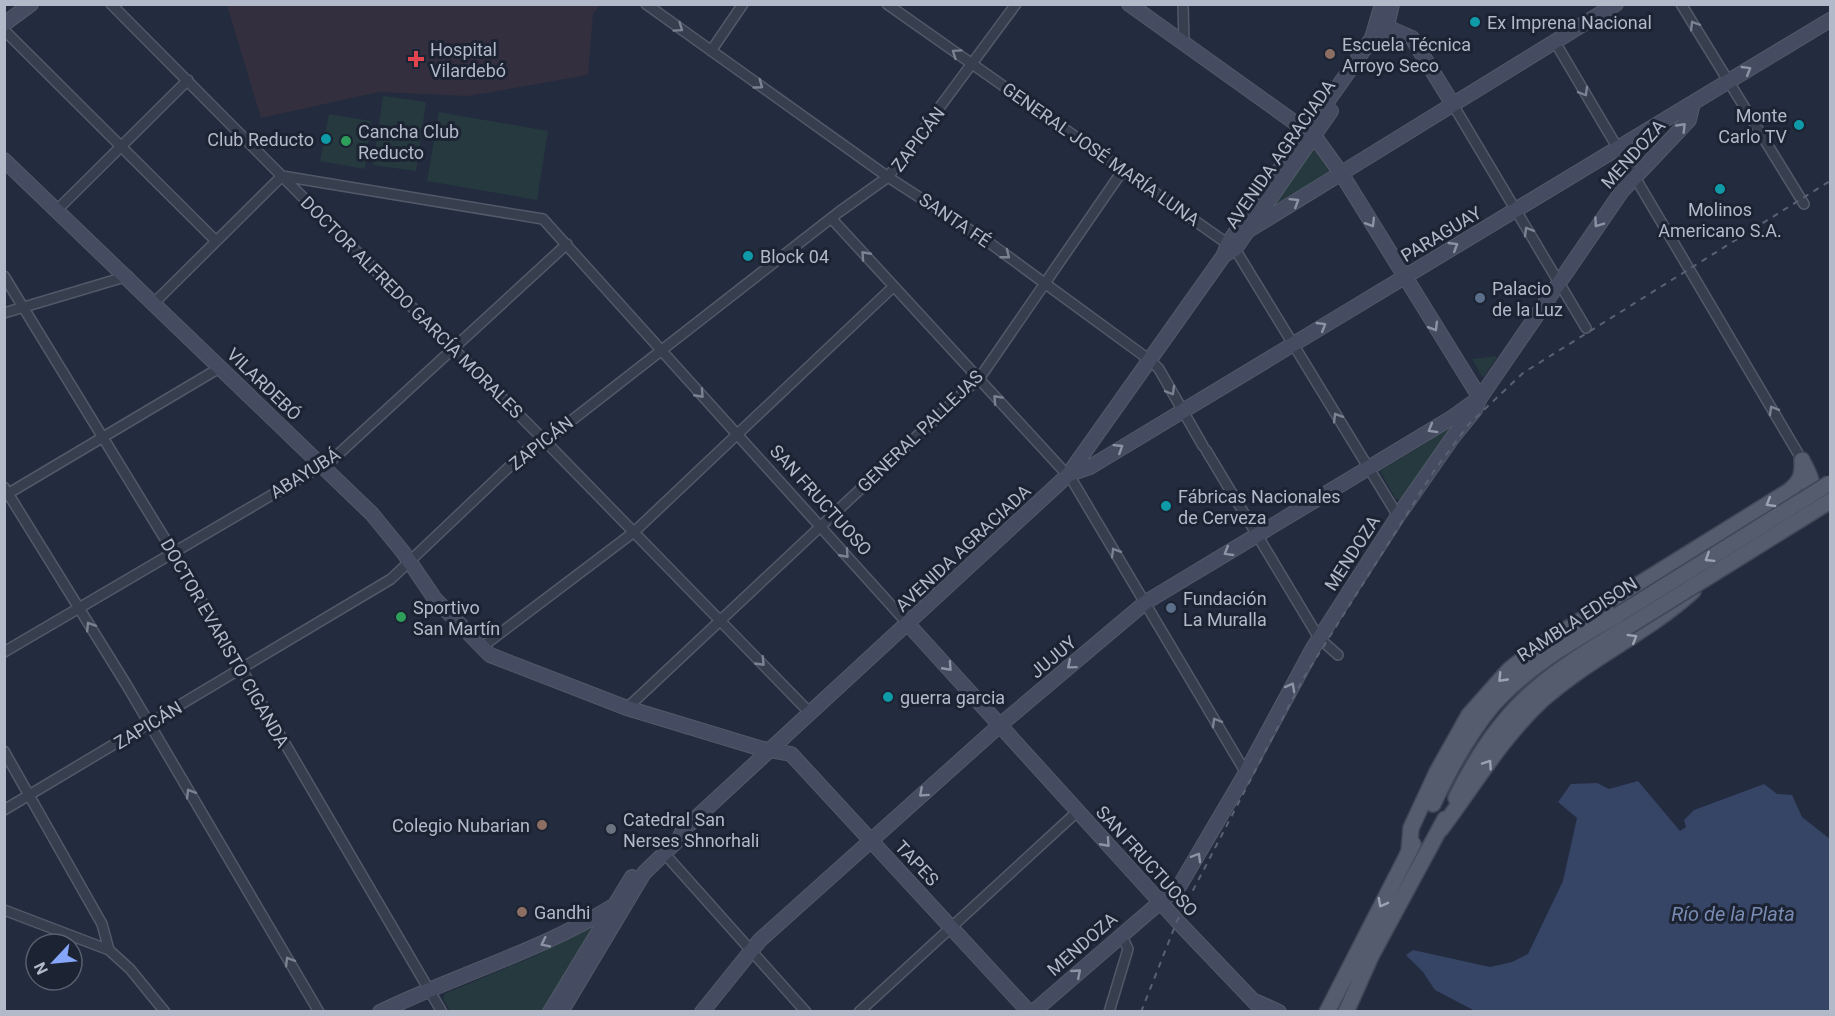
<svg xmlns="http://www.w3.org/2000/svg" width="1835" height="1016" font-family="Roboto,sans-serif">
	<rect width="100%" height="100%" fill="#232b3e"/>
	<path fill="#332f3e" d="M 227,5 L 227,4 L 600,5 L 593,14 L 588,75 L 469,96 L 379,92 L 261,118 Z"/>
	<path fill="#25393f" d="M 383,96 L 426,102 L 416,171 L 373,165 Z
		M 439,112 L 548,131 L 537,200 L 427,181 Z
		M 329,114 L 371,121 L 365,169 L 320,161 Z
		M 1317,149 L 1333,172 L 1270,210 L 1311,150 Z
		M 1496,356 L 1497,357 L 1483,378 L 1472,359 Z
		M 1456,420 L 1456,424 L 1401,501 L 1396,499 L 1380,471 L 1429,441 L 1436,433 Z
		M 594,924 L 545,1011 L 450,1011 L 443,998 L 446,993 L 535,956 Z"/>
	<path fill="#364465" d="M 1638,781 L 1680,831 L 1686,827 L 1684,820 L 1694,810 L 1764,784 L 1777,794 L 1792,795 L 1802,817 L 1830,839 L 1830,1011 L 1475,1011 L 1435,990 L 1423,972 L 1406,955 L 1413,950 L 1490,967 L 1512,962 L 1528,954 L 1563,881 L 1577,818 L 1558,802 L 1571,784 L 1597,783 L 1609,789 Z"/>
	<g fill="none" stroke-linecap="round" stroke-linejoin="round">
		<defs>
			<path id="street" d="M 111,4 L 544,440 L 811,714
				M 646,4 L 888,177 L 987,241 L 1151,361 L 1159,369 L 1203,446
				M 887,4 L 1235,249 L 1398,516
				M 1183,4 L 1184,43
				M 1681,4 L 1804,204
				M 4,30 L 216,241
				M 1555,42 L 1802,460
				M 711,51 L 743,4
				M 1452,103 L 1586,328
				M 58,209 L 188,80
				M 831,218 L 1072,480 L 1246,773
				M 4,276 L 173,552 L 442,1012
				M 154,303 L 282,176 L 543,219 L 908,624
				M 4,313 L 128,276
				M 1206,450 L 1319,638 L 1338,655
				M 4,487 L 126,684 L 319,1012
				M 4,496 L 221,367
				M 482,647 L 634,532 L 893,287
				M 4,652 L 333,459 L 567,244
				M 627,708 L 981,376 L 1123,170
				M 4,751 L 102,924 L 109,950
				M 4,810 L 391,579 L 529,448 L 558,431 L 839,212 L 888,177 L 1016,4
				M 664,853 L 806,1012
				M 4,910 L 109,950 L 130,969 L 165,1012
				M 859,1012 L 1078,811
				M 1109,1012 L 1128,949 L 1121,934"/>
			<path id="secondary" d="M 1129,4 L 1315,137 L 1341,173 L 1480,398
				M 4,24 L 31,4
				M 1380,24 L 1412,38 L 1452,103
				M 1378,44 L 1387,26 L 1392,4
				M 4,160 L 372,514 L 403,552 L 435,599 L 490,655 L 627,708 L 759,748 L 791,754 L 1029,1012
				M 1249,230 L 1616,4
				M 1224,255 L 1235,249 L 1331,111
				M 1070,474 L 1090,467 L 1830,20
				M 908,624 L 1181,925 L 1264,1012
				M 1257,1002 L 1279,1012
				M 380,1012 C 458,974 541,951 615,905
				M 550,1012 L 632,877
				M 561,1012 L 644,873 L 679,839 L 683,830 L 1068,475 L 1224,255 L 1228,243 L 1363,51 L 1372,38 L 1382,4
				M 702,1012 L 760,940 L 1000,725 L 1146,602 L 1453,417 L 1478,399
				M 1033,1012 L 1180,885 L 1244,776 L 1313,648 L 1398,516 L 1453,437 L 1475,410 L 1480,398 L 1622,191 L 1689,120 L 1693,103"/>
			<path id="primary" d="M 1757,540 C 1774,527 1812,507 1811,482 C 1811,476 1806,469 1804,464
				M 1456,798 C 1500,708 1542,677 1626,628
				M 1433,804 C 1449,770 1468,735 1492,706 C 1527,666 1573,641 1618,615
				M 1441,829 C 1474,785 1502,737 1542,700 C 1589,658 1647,633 1693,591
				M 1409,852 L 1411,828 L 1437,772 L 1469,715 L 1509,670 L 1538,647 L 1789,491 C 1801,481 1803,475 1802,460
				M 1327,1012 L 1413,844
				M 1346,1012 L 1371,956 L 1445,819"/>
		</defs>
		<use href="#street" stroke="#525968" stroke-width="12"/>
		<use href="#secondary" stroke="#525968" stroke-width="16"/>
		<use href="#primary" stroke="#404756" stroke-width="18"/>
		<use href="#street" stroke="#373e4e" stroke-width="9"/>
		<use href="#secondary" stroke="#454c61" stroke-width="14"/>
		<use href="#primary" stroke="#555c6e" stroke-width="15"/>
		<path stroke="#596175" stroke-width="2" stroke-dasharray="6 6" stroke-linecap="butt" d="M 1141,1012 L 1177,921 L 1303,679 L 1434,471 L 1469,424 L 1523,373 L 1830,181"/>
		<defs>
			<path id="primary-bridge" d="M 1618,615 L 1830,483
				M 1626,628 L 1830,501"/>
		</defs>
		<use href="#primary-bridge" stroke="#404756" stroke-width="18" stroke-linecap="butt"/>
		<use href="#primary-bridge" stroke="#555c6e" stroke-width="15"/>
	</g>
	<defs><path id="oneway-chevron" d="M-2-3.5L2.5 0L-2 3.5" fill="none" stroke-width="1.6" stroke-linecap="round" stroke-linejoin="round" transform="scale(1.5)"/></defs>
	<g stroke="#7b8292">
		<use href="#oneway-chevron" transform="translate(1694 25) rotate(-121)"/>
		<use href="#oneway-chevron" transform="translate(679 28) rotate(35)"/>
		<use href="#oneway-chevron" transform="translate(956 53) rotate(-145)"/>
		<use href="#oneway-chevron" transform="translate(759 85) rotate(36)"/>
		<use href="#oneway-chevron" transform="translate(1584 92) rotate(60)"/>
		<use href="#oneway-chevron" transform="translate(1528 231) rotate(-121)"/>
		<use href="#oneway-chevron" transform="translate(865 255) rotate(-132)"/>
		<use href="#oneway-chevron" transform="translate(1006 255) rotate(38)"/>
		<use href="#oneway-chevron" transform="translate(1171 391) rotate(60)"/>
		<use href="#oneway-chevron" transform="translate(700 394) rotate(48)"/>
		<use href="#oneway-chevron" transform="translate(997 399) rotate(-133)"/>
		<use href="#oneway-chevron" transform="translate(1773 410) rotate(-120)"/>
		<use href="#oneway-chevron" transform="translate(1337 417) rotate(-121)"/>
		<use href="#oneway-chevron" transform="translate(1115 552) rotate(-121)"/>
		<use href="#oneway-chevron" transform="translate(845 554) rotate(48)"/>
		<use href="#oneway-chevron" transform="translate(90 626) rotate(-122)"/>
		<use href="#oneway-chevron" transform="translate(761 662) rotate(46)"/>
		<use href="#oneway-chevron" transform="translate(1216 722) rotate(-120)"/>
		<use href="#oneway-chevron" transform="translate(190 793) rotate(-121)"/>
		<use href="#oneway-chevron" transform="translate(289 961) rotate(-121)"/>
	</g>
	<g stroke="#8c93a5">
		<use href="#oneway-chevron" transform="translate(1747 70) rotate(-31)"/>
		<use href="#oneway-chevron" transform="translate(1682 127) rotate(-46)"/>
		<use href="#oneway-chevron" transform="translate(1295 202) rotate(-32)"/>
		<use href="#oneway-chevron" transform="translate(1371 223) rotate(59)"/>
		<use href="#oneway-chevron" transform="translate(1598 223) rotate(125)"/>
		<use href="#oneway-chevron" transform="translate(1454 246) rotate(-31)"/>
		<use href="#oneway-chevron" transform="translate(1322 326) rotate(-31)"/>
		<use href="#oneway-chevron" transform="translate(1434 327) rotate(59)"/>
		<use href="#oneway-chevron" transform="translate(1432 429) rotate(150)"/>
		<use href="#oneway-chevron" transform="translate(1119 448) rotate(-32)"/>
		<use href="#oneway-chevron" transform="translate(1228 552) rotate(149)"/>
		<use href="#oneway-chevron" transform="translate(1071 665) rotate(140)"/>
		<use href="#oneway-chevron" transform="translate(948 667) rotate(48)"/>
		<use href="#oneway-chevron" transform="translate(1291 687) rotate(-61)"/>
		<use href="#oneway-chevron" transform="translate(923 793) rotate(138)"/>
		<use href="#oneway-chevron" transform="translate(1106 843) rotate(48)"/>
		<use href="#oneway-chevron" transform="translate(1197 857) rotate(-60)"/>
		<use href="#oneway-chevron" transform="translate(545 943) rotate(154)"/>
		<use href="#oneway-chevron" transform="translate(1077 973) rotate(-41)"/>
	</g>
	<g stroke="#9ba2b2">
		<use href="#oneway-chevron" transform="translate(1770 503) rotate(149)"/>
		<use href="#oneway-chevron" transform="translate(1709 558) rotate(148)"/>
		<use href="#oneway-chevron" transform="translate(1633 638) rotate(-31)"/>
		<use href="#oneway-chevron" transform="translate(1502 678) rotate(134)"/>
		<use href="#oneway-chevron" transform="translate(1488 764) rotate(-56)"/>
		<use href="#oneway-chevron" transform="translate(1382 903) rotate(118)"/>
	</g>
	<g fill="#0f9aa8" stroke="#1c2332" stroke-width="2">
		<circle cx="1475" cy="22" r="6"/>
		<circle cx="1799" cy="125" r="6"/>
		<circle cx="326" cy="139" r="6"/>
		<circle cx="1720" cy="189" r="6"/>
		<circle cx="748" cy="256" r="6"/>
		<circle cx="1166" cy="506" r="6"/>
		<circle cx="888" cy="697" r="6"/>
	</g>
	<g fill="#8d6e63" stroke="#1c2332" stroke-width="2">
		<circle cx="1330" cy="54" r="6"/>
		<circle cx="542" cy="825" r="6"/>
		<circle cx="522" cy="912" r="6"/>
	</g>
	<path fill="#e0444e" stroke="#1c2332" stroke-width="2" d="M413 50h6v6h6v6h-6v6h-6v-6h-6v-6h6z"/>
	<g fill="#2e9e5b" stroke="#1c2332" stroke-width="2">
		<circle cx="346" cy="141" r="6"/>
		<circle cx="401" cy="617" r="6"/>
	</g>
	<g fill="#5c6f8a" stroke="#1c2332" stroke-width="2">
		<circle cx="1480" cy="298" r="6"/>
		<circle cx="1171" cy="608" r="6"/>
	</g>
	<circle fill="#6b7280" stroke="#1c2332" stroke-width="2" cx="611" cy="829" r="6"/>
	<g text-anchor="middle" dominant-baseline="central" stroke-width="6" stroke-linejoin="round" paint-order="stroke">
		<g font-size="18" fill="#b2b9c9" stroke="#1c2332" text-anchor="start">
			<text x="1487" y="22">Ex Imprena Nacional</text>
			<text x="1342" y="44">Escuela Técnica<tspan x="1342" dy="21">Arroyo Seco</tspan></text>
			<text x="430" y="49">Hospital<tspan x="430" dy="21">Vilardebó</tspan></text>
			<text x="1787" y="115" text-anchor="end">Monte<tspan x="1787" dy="21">Carlo TV</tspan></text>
			<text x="358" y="131">Cancha Club<tspan x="358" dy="21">Reducto</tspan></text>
			<text x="314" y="139" text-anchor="end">Club Reducto</text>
			<text x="1720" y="209" text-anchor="middle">Molinos<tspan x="1720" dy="21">Americano S.A.</tspan></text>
			<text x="760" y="256">Block 04</text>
			<text x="1492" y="288">Palacio<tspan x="1492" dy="21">de la Luz</tspan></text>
			<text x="1178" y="496">Fábricas Nacionales<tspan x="1178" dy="21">de Cerveza</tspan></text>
			<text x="1183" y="598">Fundación<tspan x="1183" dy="21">La Muralla</tspan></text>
			<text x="413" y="607">Sportivo<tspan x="413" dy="21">San Martín</tspan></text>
			<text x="900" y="697">guerra garcia</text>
			<text x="623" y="819">Catedral San<tspan x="623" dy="21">Nerses Shnorhali</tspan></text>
			<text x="530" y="825" text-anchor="end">Colegio Nubarian</text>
			<text x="534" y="912">Gandhi</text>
		</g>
		<g font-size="18" fill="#b2b9c9" stroke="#1c2332">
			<text transform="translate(918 139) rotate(-53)">ZAPICÁN</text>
			<text transform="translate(1101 154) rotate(35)">GENERAL JOSÉ MARÍA LUNA</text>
			<text transform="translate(1280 154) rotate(-55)">AVENIDA AGRACIADA</text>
			<text transform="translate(1633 154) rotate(-48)">MENDOZA</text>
			<text transform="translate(955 220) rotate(34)">SANTA FÉ</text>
			<text transform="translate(1441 234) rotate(-31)">PARAGUAY</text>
			<text transform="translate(412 307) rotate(45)">DOCTOR ALFREDO GARCÍA MORALES</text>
			<text transform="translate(264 384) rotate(44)">VILARDEBÓ</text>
			<text transform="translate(920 431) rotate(-44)">GENERAL PALLEJAS</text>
			<text transform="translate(541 443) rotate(-38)">ZAPICÁN</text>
			<text transform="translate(305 473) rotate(-32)">ABAYUBÁ</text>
			<text transform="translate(821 500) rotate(48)">SAN FRUCTUOSO</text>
			<text transform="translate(963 548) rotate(-43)">AVENIDA AGRACIADA</text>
			<text transform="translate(1352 553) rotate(-57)">MENDOZA</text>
			<text transform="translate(1577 619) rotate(-33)">RAMBLA EDISON</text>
			<text transform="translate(225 643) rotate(60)">DOCTOR EVARISTO CIGANDA</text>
			<text transform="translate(1053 657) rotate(-40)">JUJUY</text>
			<text transform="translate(148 725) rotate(-31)">ZAPICÁN</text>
			<text transform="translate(1147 861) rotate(48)">SAN FRUCTUOSO</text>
			<text transform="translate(917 863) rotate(47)">TAPES</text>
			<text transform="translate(1082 944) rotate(-41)">MENDOZA</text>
		</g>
		<g font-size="20" font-style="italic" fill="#798bb2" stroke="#1c2332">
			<text x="1733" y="914">Río de la Plata</text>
		</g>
	</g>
	<rect width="1835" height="1016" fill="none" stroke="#b2b9c9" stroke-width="12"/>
	<g transform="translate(54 962) rotate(244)"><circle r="28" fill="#1c2332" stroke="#585f6e" stroke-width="1.5"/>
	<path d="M0-4.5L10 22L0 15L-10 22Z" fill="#86a6fb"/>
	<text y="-9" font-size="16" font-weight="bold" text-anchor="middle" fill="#b2b9c9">N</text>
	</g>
</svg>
